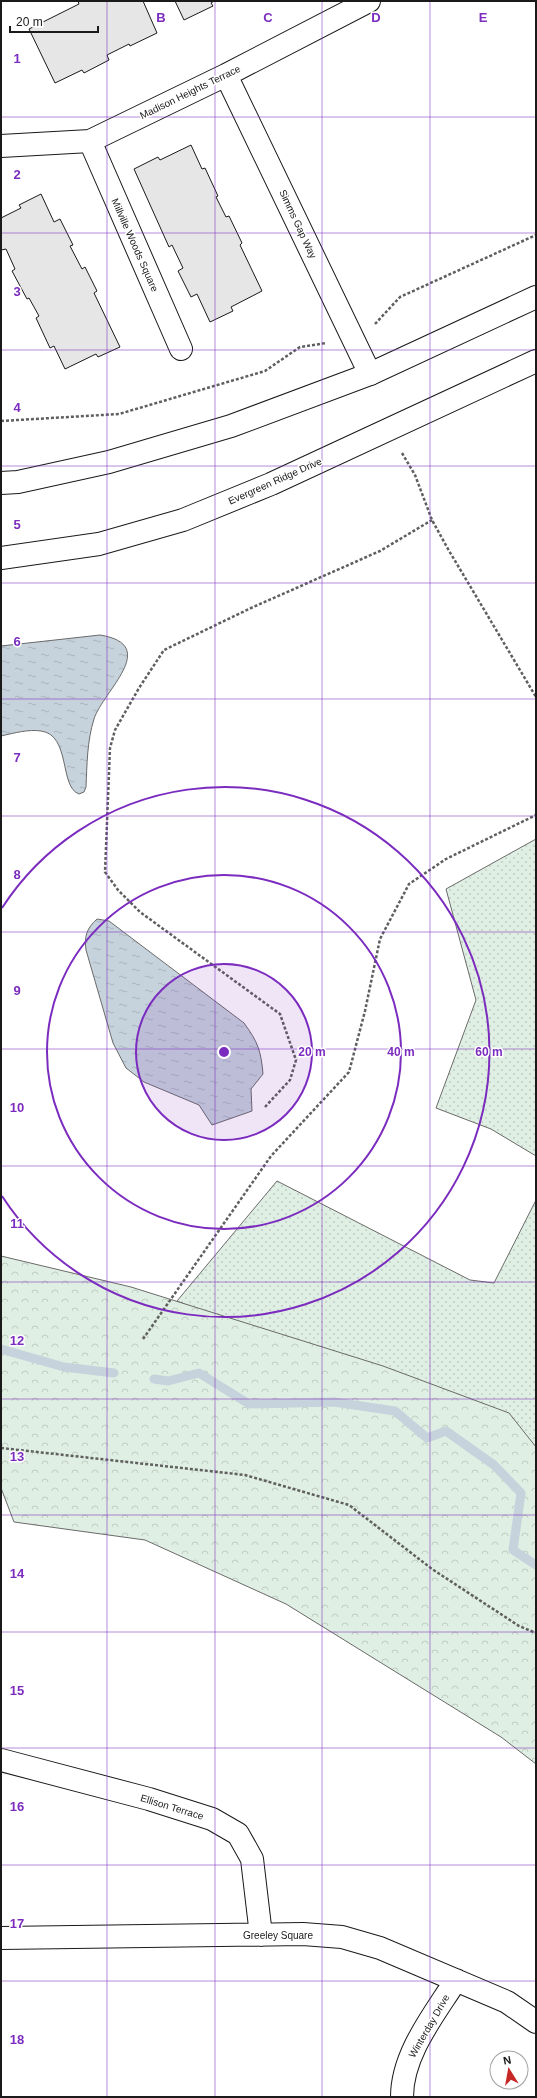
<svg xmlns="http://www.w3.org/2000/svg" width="537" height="2098" font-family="Arial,sans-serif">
	<defs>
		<pattern id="grass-dots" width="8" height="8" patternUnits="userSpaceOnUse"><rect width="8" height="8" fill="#e0efe3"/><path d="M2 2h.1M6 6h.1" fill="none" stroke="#c0ccc2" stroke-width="1.8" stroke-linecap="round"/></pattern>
		<pattern id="forest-crowns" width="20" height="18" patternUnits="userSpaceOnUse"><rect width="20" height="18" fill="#e0efe3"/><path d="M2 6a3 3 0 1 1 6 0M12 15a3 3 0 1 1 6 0" fill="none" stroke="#c0ccc2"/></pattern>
		<pattern id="water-ripples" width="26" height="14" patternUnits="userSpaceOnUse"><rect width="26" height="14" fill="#c6d2dc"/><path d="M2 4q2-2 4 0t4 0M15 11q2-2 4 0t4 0" fill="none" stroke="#aab4bc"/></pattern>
	</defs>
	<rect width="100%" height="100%" fill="#fff"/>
	<path fill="url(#grass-dots)" stroke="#6a6a6a" d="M 536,839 L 536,1156 L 491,1129 L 436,1108 L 476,1000 L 446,889 Z
		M 277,1181 L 470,1280 L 494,1283 L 536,1200 L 536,1448 L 177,1301 Z"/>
	<path fill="url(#forest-crowns)" stroke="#6a6a6a" d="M 1,1256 L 131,1287 L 383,1366 L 509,1413 L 536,1447 L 536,1764 L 501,1737 L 286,1604 L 145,1540 L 14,1522 L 1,1488 Z"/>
	<path fill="url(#water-ripples)" stroke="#6a6a6a" d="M 100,635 C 161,645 103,691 94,719 C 87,741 87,765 86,787 L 84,792 L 79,794 C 59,787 71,735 41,731 C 29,729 14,733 1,736 L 1,646 Z
		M 97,919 L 109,921 L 244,1023 C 258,1042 261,1051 263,1074 L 251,1089 L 252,1111 L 212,1125 L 199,1105 L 144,1082 L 126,1068 L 113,1043 L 86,950 C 84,936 87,928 97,919 Z"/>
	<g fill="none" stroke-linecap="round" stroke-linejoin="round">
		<path stroke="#c6d2dc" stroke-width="9" d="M 1,1349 L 64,1367 L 114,1373
			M 154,1379 L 168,1381 L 199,1373 L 249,1404 L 334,1402 L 395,1411 L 427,1438 L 446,1431 L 494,1465 L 521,1493 L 513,1550 L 536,1565"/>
	</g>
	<path fill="#e6e6e6" stroke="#1a1a1a" d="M 78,1 L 143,1 L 157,33 L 130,46 L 129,44 L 107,55 L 109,60 L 84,73 L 82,70 L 55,83 L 29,29 L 79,4 Z
		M 175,1 L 214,1 L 211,3 L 213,6 L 184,20 Z
		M 191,145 L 202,169 L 205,168 L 218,196 L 216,197 L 226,217 L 229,216 L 242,243 L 240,245 L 262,291 L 231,307 L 233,311 L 210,322 L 197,294 L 191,297 L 178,271 L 183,268 L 172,245 L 169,247 L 134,169 L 158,157 L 160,160 Z
		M 41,194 L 54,222 L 60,219 L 73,245 L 70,246 L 82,269 L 85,267 L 97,291 L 94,293 L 120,347 L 98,357 L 96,354 L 65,369 L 54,346 L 50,348 L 36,318 L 39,316 L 29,298 L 27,299 L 12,271 L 15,269 L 6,249 L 1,250 L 1,218 L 21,208 L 19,205 Z"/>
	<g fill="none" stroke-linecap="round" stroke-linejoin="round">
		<defs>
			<path id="minor" d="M 226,75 L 370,374
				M 90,141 L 181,349
				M 1,146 L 90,141 L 226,75 L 369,1
				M 1,1760 L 149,1799 L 212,1819 L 238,1834 L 252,1859 L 261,1935
				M 1,1938 L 303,1934 L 342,1937 L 380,1948 L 507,2002 L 536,2022
				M 402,2097 C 402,2054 434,2015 456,1980"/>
			<path id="tertiary" d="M 1,483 L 18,482 L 109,462 L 231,426 L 370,374 L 536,297
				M 1,558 L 99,544 L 183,520 L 271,484 L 536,361"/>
		</defs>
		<use href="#minor" stroke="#1a1a1a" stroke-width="24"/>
		<use href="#tertiary" stroke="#1a1a1a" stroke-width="24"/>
		<path stroke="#5f5f5f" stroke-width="2.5" stroke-dasharray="3 2" stroke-linecap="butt" d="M 375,324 L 400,297 L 536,235
			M 1,421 L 119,414 L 265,371 L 300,347 L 326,343
			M 402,453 L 415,475 L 432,520 L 448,549 L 536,697
			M 265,1107 L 290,1080 L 296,1060 L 280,1014 L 140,912 L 118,890 L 105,872 L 110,748 L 115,730 L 139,688 L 164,650 L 251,608 L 380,551 L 432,520
			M 143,1339 L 271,1156 L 349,1072 L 365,1011 L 380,939 L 409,884 L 446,859 L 536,815
			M 1,1448 L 245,1475 L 349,1505 L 432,1569 L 519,1626 L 536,1633"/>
		<use href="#minor" stroke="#fff" stroke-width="22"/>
		<use href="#tertiary" stroke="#fff" stroke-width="22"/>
	</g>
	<path fill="none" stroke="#7b2cbf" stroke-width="1" stroke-opacity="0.55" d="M 107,1 L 107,2097M 215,1 L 215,2097M 322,1 L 322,2097M 430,1 L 430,2097M 1,117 L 536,117M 1,233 L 536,233M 1,350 L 536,350M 1,466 L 536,466M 1,583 L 536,583M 1,699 L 536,699M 1,816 L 536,816M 1,932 L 536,932M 1,1049 L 536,1049M 1,1166 L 536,1166M 1,1282 L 536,1282M 1,1399 L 536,1399M 1,1515 L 536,1515M 1,1632 L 536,1632M 1,1748 L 536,1748M 1,1865 L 536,1865M 1,1981 L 536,1981"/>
	<circle cx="224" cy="1052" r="88" fill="#7b2cbf" fill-opacity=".12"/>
	<g fill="none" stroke="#7b2cbf" stroke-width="2">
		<circle cx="224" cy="1052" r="88"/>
		<circle cx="224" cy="1052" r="177"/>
		<path d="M2 908A265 265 0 1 1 2 1196"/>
	</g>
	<g text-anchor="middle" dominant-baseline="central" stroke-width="3" stroke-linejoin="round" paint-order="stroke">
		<g font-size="10" fill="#1a1a1a" stroke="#fff">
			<text transform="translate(190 92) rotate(-26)">Madison Heights Terrace</text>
			<text transform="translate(298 224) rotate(65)">Simms Gap Way</text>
			<text transform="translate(135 245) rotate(66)">Millville Woods Square</text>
			<text transform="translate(275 481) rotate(-24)">Evergreen Ridge Drive</text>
			<text transform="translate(172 1807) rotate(17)">Ellison Terrace</text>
			<text x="278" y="1935">Greeley Square</text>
			<text transform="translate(429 2026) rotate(-60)">Winterday Drive</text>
		</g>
	</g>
	<g font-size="13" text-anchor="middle" font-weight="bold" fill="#7b2cbf" stroke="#fff" stroke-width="3" stroke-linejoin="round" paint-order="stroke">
		<text x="161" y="22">B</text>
		<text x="268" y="22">C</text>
		<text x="376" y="22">D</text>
		<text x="483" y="22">E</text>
		<text x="17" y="63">1</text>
		<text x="17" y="179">2</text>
		<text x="17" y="296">3</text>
		<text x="17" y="412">4</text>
		<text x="17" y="529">5</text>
		<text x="17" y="646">6</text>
		<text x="17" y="762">7</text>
		<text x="17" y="879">8</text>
		<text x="17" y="995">9</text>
		<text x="17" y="1112">10</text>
		<text x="17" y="1228">11</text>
		<text x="17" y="1345">12</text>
		<text x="17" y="1461">13</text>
		<text x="17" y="1578">14</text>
		<text x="17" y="1695">15</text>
		<text x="17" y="1811">16</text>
		<text x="17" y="1928">17</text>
		<text x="17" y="2044">18</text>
	</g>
	<circle cx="224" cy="1052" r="6" fill="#7b2cbf" stroke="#fff" stroke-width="2"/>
	<g font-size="12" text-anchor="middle" font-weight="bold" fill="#7b2cbf" stroke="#fff" stroke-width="3" stroke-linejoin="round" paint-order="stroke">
		<text x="312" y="1056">20 m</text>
		<text x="401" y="1056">40 m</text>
		<text x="489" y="1056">60 m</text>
	</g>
	<rect width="537" height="2098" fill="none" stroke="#1a1a1a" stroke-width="4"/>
	<g transform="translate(509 2070) rotate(349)"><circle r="19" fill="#ffffff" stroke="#a3a3a3"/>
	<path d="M0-3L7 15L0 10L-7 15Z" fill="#c62828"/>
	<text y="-6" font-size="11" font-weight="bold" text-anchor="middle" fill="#1a1a1a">N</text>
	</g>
	<path d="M10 26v6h88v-6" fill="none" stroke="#1a1a1a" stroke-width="2"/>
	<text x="16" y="26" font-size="12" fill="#1a1a1a" stroke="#ffffff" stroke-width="3" paint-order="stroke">20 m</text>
</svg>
